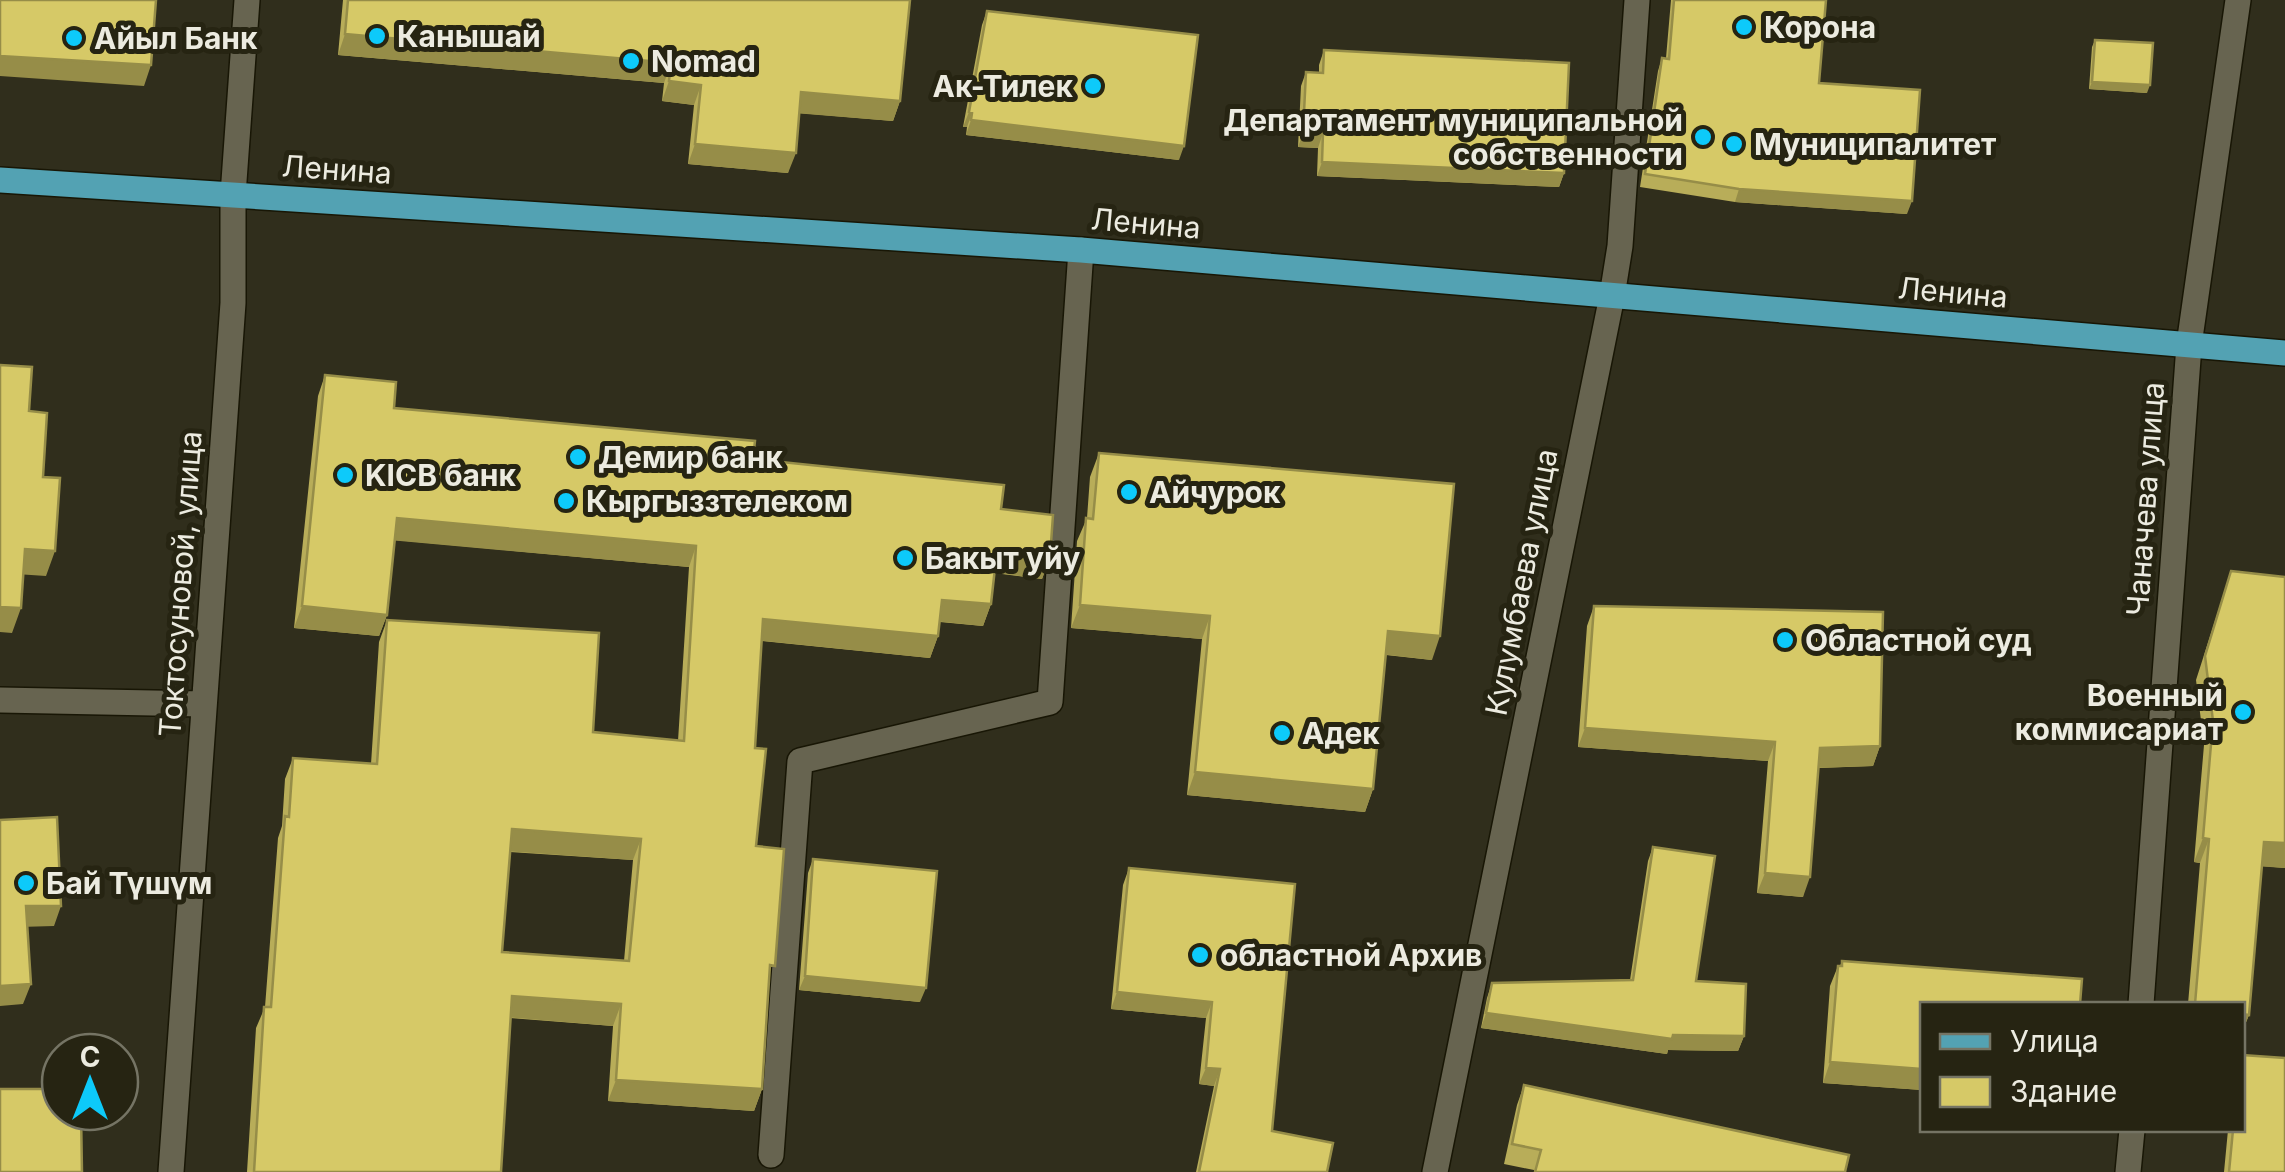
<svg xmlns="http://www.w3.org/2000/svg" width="2285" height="1172" font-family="Inter,sans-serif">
	<rect width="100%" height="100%" fill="#302e1c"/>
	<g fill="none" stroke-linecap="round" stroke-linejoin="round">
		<defs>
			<path id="minor" d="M 0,700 L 204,704
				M 2141,1004 L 2189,345 L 2238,0
				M 771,1155 L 800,761 L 1050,702 L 1081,250
				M 171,1172 L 233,303 L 233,195 L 247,0
				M 1435,1172 L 1612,296 L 1620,246 L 1637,0
				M 2128,1172 L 2132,1130"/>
			<path id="primary" d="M 0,180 L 1081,250 L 2285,353"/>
		</defs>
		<use href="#minor" stroke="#181605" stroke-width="28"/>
		<use href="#primary" stroke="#181605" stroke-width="28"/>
		<use href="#minor" stroke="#676450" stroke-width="25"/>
		<use href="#primary" stroke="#53a2b3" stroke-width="25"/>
	</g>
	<path fill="#b8ad59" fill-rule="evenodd" d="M 343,0 L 910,0 L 900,101 L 893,121 L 799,113 L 788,173 L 688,164 L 694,105 L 662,101 L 664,83 L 338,55 Z
		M 1671,0 L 1826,0 L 1819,83 L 1907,214 L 1735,202 L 1640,187 L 1658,71 L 1662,58 L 1666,58 Z
		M 987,11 L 1179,160 L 966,135 L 967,127 L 963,127 L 982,25 Z
		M 2095,40 L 2147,93 L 2089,89 L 2092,47 Z
		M 1324,50 L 1564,173 L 1559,187 L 1317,176 L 1318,148 L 1298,147 L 1301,86 L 1306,72 L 1319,73 L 1319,65 Z
		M 325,375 L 394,408 L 753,459 L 1001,509 L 1050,557 L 1042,579 L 994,573 L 991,604 L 983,626 L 940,622 L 938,636 L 930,658 L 762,641 L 755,748 L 756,846 L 769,983 L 762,1089 L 754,1111 L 608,1101 L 613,1026 L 510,1018 L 501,1172 L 247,1172 L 256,1028 L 265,1007 L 278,838 L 282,826 L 285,779 L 293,758 L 371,764 L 379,642 L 387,620 L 593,732 L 678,741 L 689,567 L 395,540 L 387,615 L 379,636 L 294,628 L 318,396 ZM 510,852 L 633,860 L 624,961 L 502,952 Z
		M 1099,453 L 1432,660 L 1386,655 L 1373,789 L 1365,812 L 1187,795 L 1202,639 L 1071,628 L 1077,541 L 1087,518 L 1090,477 Z
		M 2231,571 L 2285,577 L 2285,868 L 2262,866 L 2249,1015 L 2242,1032 L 2242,1004 L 2188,1004 L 2200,863 L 2194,862 L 2204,745 L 2196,680 Z
		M 1594,606 L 1880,746 L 1873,766 L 1819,768 L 1803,897 L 1757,893 L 1768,761 L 1578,747 L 1587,626 Z
		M 1653,847 L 1696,981 L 1744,1036 L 1738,1051 L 1668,1050 L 1667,1054 L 1481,1028 L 1487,998 L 1492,983 L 1630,980 L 1648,861 Z
		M 813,859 L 920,1002 L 799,990 L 808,873 Z
		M 1129,868 L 1295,884 L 1272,1131 L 1327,1172 L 1196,1172 L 1214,1086 L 1199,1084 L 1206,1018 L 1111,1009 L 1123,885 Z
		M 1842,961 L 1922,1004 L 1922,1090 L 1823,1083 L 1830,986 L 1838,966 L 1840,966 Z
		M 1524,1085 L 1845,1172 L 1534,1172 L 1534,1170 L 1504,1164 L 1517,1105 Z
		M 2228,1130 L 2242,1130 L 2285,1172 L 2224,1172 Z"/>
	<path fill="#968d48" d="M 345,34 L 671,63 L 664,83 L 338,55 Z
		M 0,56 L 151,65 L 144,86 L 0,76 Z
		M 669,81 L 701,85 L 694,105 L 662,101 Z
		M 2092,82 L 2150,85 L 2147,93 L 2089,89 Z
		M 801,92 L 900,101 L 893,121 L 794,113 Z
		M 969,112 L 972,113 L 967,127 L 963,127 Z
		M 971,120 L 1184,146 L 1179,160 L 966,135 Z
		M 1303,133 L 1323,133 L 1318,148 L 1298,147 Z
		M 695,144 L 796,153 L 788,173 L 688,164 Z
		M 1322,162 L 1564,173 L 1559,187 L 1317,176 Z
		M 1739,189 L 1912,201 L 1907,214 L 1735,202 Z
		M 397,518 L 696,546 L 689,567 L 389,540 Z
		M 25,549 L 55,551 L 46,576 L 16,574 Z
		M 997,550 L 1050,557 L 1042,579 L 989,572 Z
		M 942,600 L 991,604 L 983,626 L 934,621 Z
		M 1080,605 L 1210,616 L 1202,639 L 1071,628 Z
		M 302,606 L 387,615 L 379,636 L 294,628 Z
		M 0,607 L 21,608 L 12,633 L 0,632 Z
		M 763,619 L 938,636 L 930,658 L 755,640 Z
		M 1388,631 L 1440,636 L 1432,660 L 1380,654 Z
		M 1585,728 L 1775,742 L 1768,761 L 1578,747 Z
		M 1880,746 L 1873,766 L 1813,768 L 1820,748 Z
		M 1195,772 L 1373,789 L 1365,812 L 1187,795 Z
		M 512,829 L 641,839 L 633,860 L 504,851 Z
		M 2203,838 L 2209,839 L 2200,863 L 2194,862 Z
		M 2264,842 L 2285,843 L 2285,868 L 2255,866 Z
		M 1765,873 L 1810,877 L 1803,897 L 1757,893 Z
		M 26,906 L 61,906 L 54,926 L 19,927 Z
		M 805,976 L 926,988 L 920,1002 L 799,990 Z
		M 31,984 L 23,1004 L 0,1006 L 0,986 Z
		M 1117,992 L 1212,1002 L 1206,1018 L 1111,1009 Z
		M 512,996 L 621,1004 L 613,1026 L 504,1017 Z
		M 1486,1013 L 1673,1035 L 1744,1036 L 1738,1051 L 1668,1050 L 1667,1054 L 1481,1028 Z
		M 2242,1014 L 2249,1015 L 2242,1032 Z
		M 1830,1062 L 1922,1069 L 1922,1090 L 1823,1083 Z
		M 1206,1068 L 1220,1069 L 1214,1086 L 1199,1084 Z
		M 616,1080 L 762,1089 L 754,1111 L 608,1101 Z"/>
	<path fill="#d6c967" stroke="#968d48" stroke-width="2.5" fill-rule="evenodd" d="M 0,0 L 156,0 L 151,65 L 0,56 Z
		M 348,0 L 910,0 L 900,101 L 801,92 L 796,153 L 695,144 L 701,85 L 669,81 L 671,63 L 345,34 Z
		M 1674,0 L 1826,0 L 1819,83 L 1920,90 L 1912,201 L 1739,189 L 1645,174 L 1662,58 L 1669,59 Z
		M 987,11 L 1198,35 L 1184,146 L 971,120 L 972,113 L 969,112 Z
		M 2095,40 L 2153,43 L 2150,85 L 2092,82 Z
		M 1324,50 L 1569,63 L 1564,173 L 1322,162 L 1323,133 L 1303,133 L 1306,72 L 1323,73 Z
		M 0,365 L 32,367 L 29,411 L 47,413 L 43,477 L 60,478 L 55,551 L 25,549 L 21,608 L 0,607 Z
		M 325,375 L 396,382 L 394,408 L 755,441 L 753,459 L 1004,485 L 1001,509 L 1053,515 L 1050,557 L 997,550 L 991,604 L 942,600 L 938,636 L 763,619 L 755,748 L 766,749 L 756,846 L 784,849 L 775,966 L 770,965 L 762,1089 L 616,1080 L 621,1004 L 512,996 L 501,1172 L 254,1172 L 264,1007 L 271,1007 L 285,816 L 289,817 L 293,758 L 377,764 L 387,620 L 599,633 L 593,732 L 684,741 L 696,546 L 397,518 L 387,615 L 302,606 ZM 512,829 L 641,839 L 629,961 L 502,952 Z
		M 1099,453 L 1454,484 L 1440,636 L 1388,631 L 1373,789 L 1195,772 L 1210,616 L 1080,605 L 1086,518 L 1093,519 Z
		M 2231,571 L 2285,577 L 2285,843 L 2264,842 L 2249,1015 L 2242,1014 L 2242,1004 L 2195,1004 L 2209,839 L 2203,838 L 2213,721 L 2205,656 Z
		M 1594,606 L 1883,612 L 1880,746 L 1820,748 L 1810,877 L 1765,873 L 1775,742 L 1585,728 Z
		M 57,817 L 61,906 L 26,906 L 31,984 L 0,986 L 0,820 Z
		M 1653,847 L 1715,856 L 1696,981 L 1746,984 L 1744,1036 L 1673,1035 L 1672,1039 L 1486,1013 L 1492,983 L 1633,980 Z
		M 813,859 L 937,871 L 926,988 L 805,976 Z
		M 1129,868 L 1295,884 L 1272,1131 L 1333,1143 L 1327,1172 L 1199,1172 L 1220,1069 L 1206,1068 L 1212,1002 L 1117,992 Z
		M 1842,961 L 2082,979 L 2080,1004 L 1922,1004 L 1922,1069 L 1830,1062 L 1838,966 L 1842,966 Z
		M 2242,1055 L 2285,1058 L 2285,1172 L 2229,1172 L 2233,1130 L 2242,1130 Z
		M 1524,1085 L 1849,1155 L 1845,1172 L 1535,1172 L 1541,1150 L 1512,1144 Z
		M 0,1089 L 60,1089 L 60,1112 L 81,1112 L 82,1172 L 0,1172 Z"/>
	<g fill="#0dcafa" stroke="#262412" stroke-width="4">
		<circle cx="1744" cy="27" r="10"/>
		<circle cx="377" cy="36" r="10"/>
		<circle cx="74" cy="38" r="10"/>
		<circle cx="631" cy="61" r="10"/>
		<circle cx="1093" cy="86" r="10"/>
		<circle cx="1703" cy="137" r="10"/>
		<circle cx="1734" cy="144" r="10"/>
		<circle cx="578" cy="457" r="10"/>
		<circle cx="345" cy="475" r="10"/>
		<circle cx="1129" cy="492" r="10"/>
		<circle cx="566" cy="501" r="10"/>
		<circle cx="905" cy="558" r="10"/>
		<circle cx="1785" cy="640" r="10"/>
		<circle cx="2243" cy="712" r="10"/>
		<circle cx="1282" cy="733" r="10"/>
		<circle cx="26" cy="883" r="10"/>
		<circle cx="1200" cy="955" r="10"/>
	</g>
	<g text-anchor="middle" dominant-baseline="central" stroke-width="10" stroke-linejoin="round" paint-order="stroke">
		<g font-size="30" font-weight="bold" fill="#ecebe0" stroke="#262412" text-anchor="start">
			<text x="1764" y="27">Корона</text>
			<text x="397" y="36">Канышай</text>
			<text x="94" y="38">Айыл Банк</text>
			<text x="651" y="61">Nomad</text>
			<text x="1073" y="86" text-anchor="end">Ак-Тилек</text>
			<text x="1683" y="120" text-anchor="end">Департамент муниципальной<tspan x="1683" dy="34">собственности</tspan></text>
			<text x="1754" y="144">Муниципалитет</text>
			<text x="598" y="457">Демир банк</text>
			<text x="365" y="475">KICB банк</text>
			<text x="1149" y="492">Айчурок</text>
			<text x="586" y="501">Кыргыззтелеком</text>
			<text x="925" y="558">Бакыт уйу</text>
			<text x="1805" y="640">Областной суд</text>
			<text x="2223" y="695" text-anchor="end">Военный<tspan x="2223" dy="34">коммисариат</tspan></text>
			<text x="1302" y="733">Адек</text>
			<text x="46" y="883">Бай Түшүм</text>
			<text x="1220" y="955">областной Архив</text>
		</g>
		<g font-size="30" fill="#ecebe0" stroke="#262412">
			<text transform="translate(337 169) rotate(4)">Ленина</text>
			<text transform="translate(1146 223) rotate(5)">Ленина</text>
			<text transform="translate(1953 292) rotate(5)">Ленина</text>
			<text transform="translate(2145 499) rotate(-86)">Чаначева улица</text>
			<text transform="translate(1521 582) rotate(-79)">Кулумбаева улица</text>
			<text transform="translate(180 584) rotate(-86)">Токтосуновой, улица</text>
		</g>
	</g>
	<rect x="1920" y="1002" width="325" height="130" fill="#262412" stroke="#757464" stroke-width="2.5"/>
	<rect x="1940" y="1034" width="50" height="15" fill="#53a2b3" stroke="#757464" stroke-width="2.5"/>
	<text x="2010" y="1052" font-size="30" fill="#ecebe0">Улица</text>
	<rect x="1940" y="1077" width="50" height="30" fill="#d6c967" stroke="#757464" stroke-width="2.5"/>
	<text x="2010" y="1102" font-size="30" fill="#ecebe0">Здание</text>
	<g transform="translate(90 1082)"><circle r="48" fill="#262412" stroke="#757464" stroke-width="2.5"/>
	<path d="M0-8L18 38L0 25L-18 38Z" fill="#0dcafa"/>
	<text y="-15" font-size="28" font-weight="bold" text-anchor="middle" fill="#ecebe0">С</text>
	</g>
</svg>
